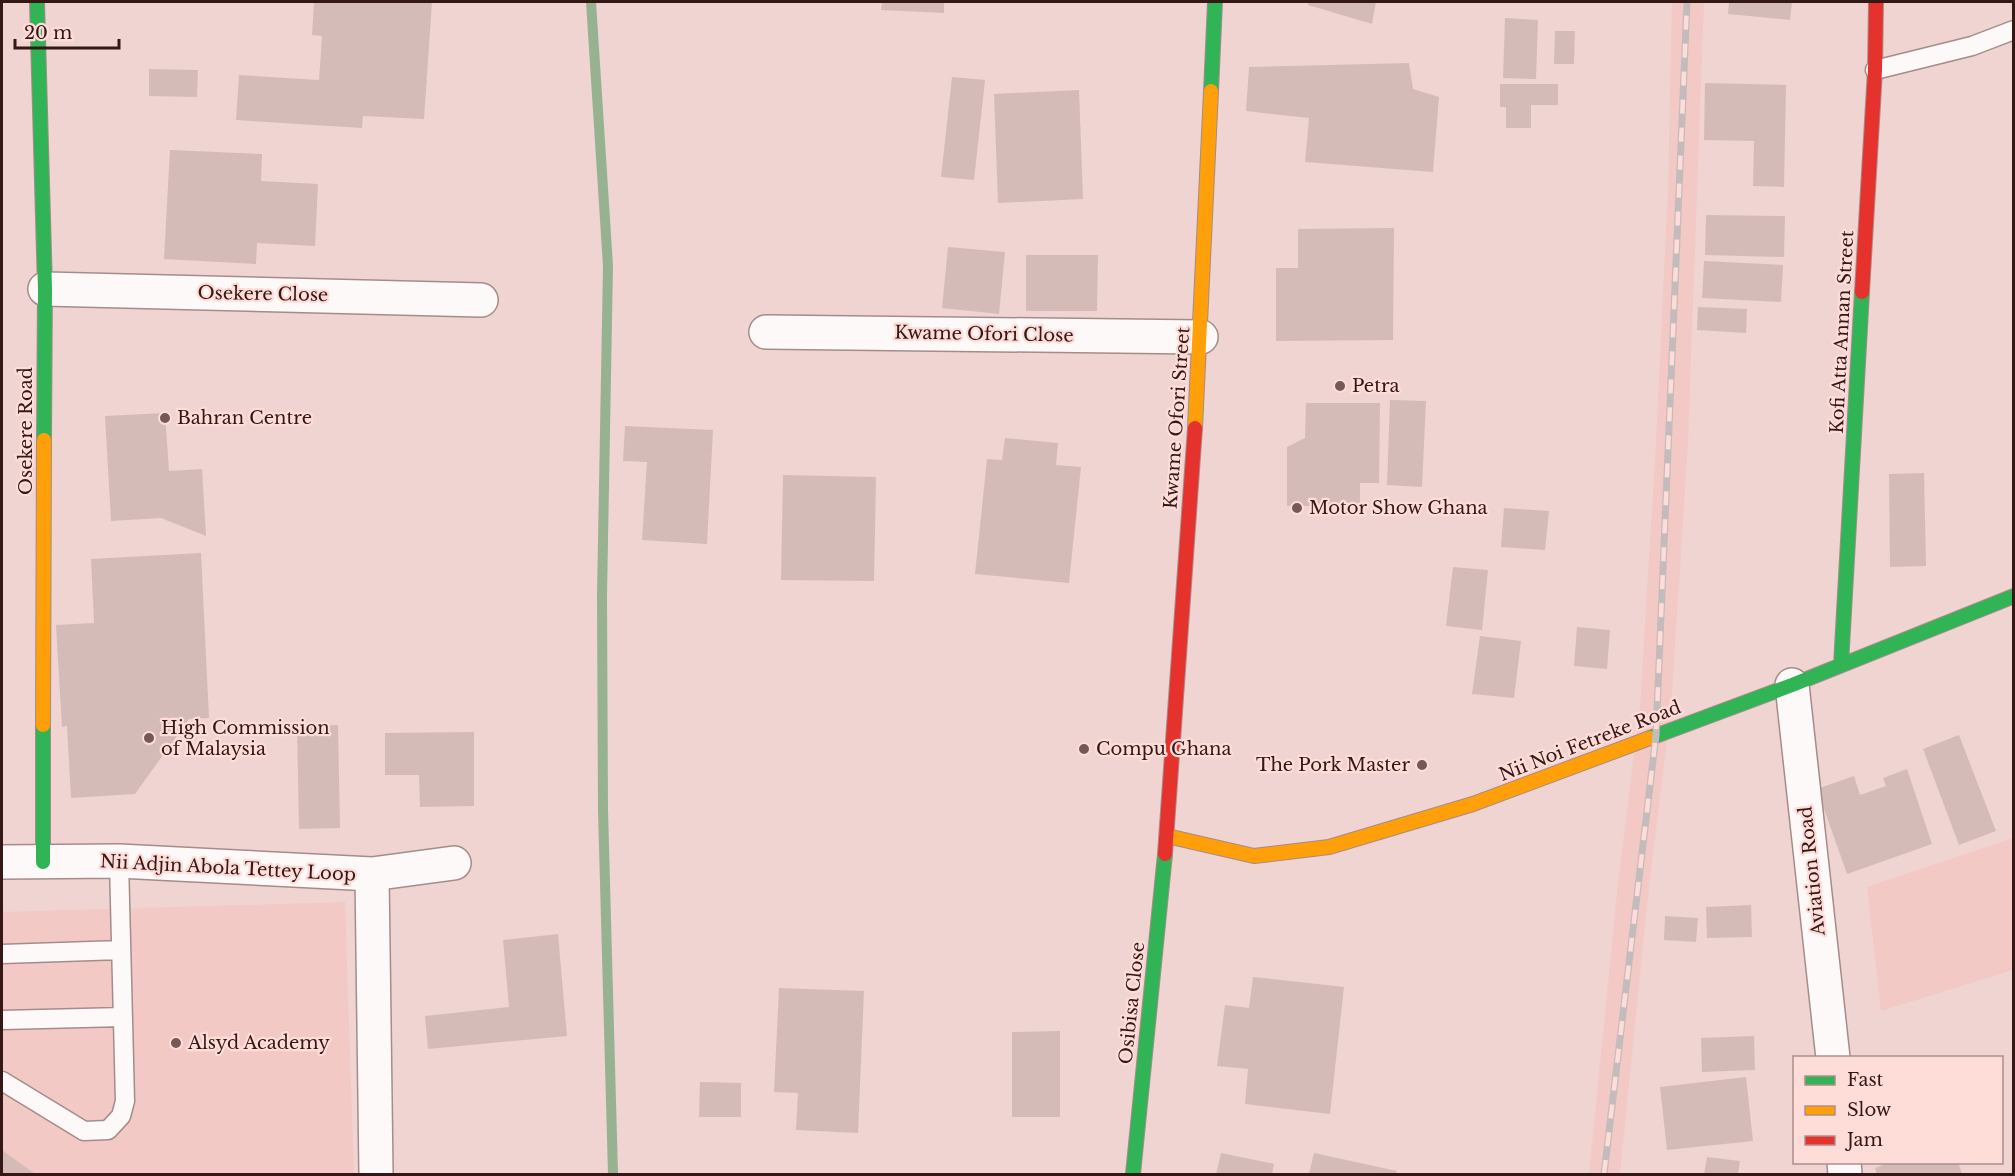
<svg xmlns="http://www.w3.org/2000/svg" width="2015" height="1176" font-family="'Libre Baskerville',serif">
	<rect width="100%" height="100%" fill="#efd4d2"/>
	<path fill="#f3c9c5" d="M 1672,2 L 1704,2 L 1688,442 L 1671,709 L 1649,886 L 1620,1174 L 1589,1174 L 1618,883 L 1640,706 L 1656,441 L 1668,187 Z
		M 2013,838 L 2013,970 L 1881,1011 L 1867,887 Z
		M 345,902 L 354,1174 L 2,1174 L 2,912 Z"/>
	<g fill="none" stroke-linecap="round" stroke-linejoin="round">
		<path stroke="#97b290" stroke-width="10" d="M 591,2 L 608,266 L 602,596 L 603,810 L 613,1174"/>
	</g>
	<path fill="#d5bbb8" d="M 314,2 L 432,2 L 424,119 L 363,116 L 362,128 L 236,120 L 239,75 L 319,80 L 322,36 L 312,35 Z
		M 882,2 L 944,2 L 944,13 L 881,10 Z
		M 1308,2 L 1376,2 L 1372,24 L 1308,5 Z
		M 1729,2 L 1792,2 L 1790,20 L 1728,14 Z
		M 1505,18 L 1538,20 L 1536,79 L 1503,78 Z
		M 1555,31 L 1575,31 L 1574,64 L 1554,64 Z
		M 1409,63 L 1413,89 L 1439,97 L 1433,172 L 1305,162 L 1309,118 L 1246,111 L 1249,67 Z
		M 149,69 L 198,70 L 197,97 L 149,96 Z
		M 952,77 L 985,80 L 974,180 L 941,177 Z
		M 1705,83 L 1786,85 L 1784,187 L 1753,186 L 1754,141 L 1704,140 Z
		M 1500,84 L 1558,84 L 1558,105 L 1531,105 L 1531,128 L 1506,128 L 1506,107 L 1500,107 Z
		M 1079,90 L 1083,199 L 998,203 L 994,94 Z
		M 170,150 L 262,154 L 261,181 L 318,184 L 315,246 L 257,243 L 256,264 L 164,259 Z
		M 1706,215 L 1785,216 L 1784,257 L 1705,255 Z
		M 1394,228 L 1393,340 L 1276,341 L 1276,268 L 1298,268 L 1298,229 Z
		M 948,247 L 1005,252 L 999,314 L 942,308 Z
		M 1026,255 L 1098,255 L 1097,311 L 1026,311 Z
		M 1704,261 L 1783,265 L 1781,302 L 1702,298 Z
		M 1698,307 L 1747,309 L 1746,333 L 1697,330 Z
		M 1390,400 L 1426,401 L 1422,487 L 1387,485 Z
		M 1306,403 L 1380,403 L 1379,483 L 1360,483 L 1360,506 L 1287,506 L 1287,447 L 1305,438 Z
		M 165,413 L 169,471 L 202,469 L 206,536 L 161,518 L 111,521 L 105,416 Z
		M 625,426 L 713,430 L 707,544 L 642,540 L 647,462 L 623,461 Z
		M 1005,438 L 1058,443 L 1056,465 L 1081,467 L 1069,583 L 975,574 L 987,459 L 1002,460 Z
		M 1924,473 L 1926,566 L 1890,567 L 1889,474 Z
		M 783,475 L 876,477 L 874,581 L 781,580 Z
		M 1504,508 L 1549,511 L 1545,550 L 1501,547 Z
		M 201,553 L 209,718 L 189,719 L 135,794 L 71,798 L 67,726 L 62,727 L 56,625 L 94,623 L 91,559 Z
		M 1453,567 L 1488,570 L 1482,630 L 1446,626 Z
		M 1577,627 L 1610,630 L 1607,669 L 1574,666 Z
		M 1480,636 L 1521,641 L 1514,698 L 1472,694 Z
		M 338,725 L 340,828 L 299,829 L 297,726 Z
		M 474,732 L 474,806 L 420,807 L 419,775 L 385,775 L 385,733 Z
		M 1959,735 L 1996,831 L 1959,845 L 1923,749 Z
		M 1907,769 L 1932,844 L 1847,874 L 1817,789 L 1854,776 L 1860,795 L 1886,786 L 1883,778 Z
		M 1751,905 L 1752,937 L 1707,938 L 1706,907 Z
		M 1665,916 L 1698,918 L 1696,942 L 1664,940 Z
		M 558,934 L 567,1036 L 428,1049 L 425,1016 L 509,1007 L 503,940 Z
		M 1253,977 L 1344,987 L 1330,1114 L 1245,1104 L 1248,1069 L 1217,1066 L 1225,1005 L 1249,1008 Z
		M 779,988 L 864,991 L 858,1133 L 796,1130 L 798,1093 L 774,1092 Z
		M 1060,1031 L 1060,1117 L 1012,1117 L 1012,1032 Z
		M 1754,1036 L 1755,1070 L 1702,1072 L 1701,1038 Z
		M 1746,1077 L 1753,1141 L 1667,1150 L 1660,1087 Z
		M 700,1082 L 741,1083 L 741,1117 L 699,1117 Z
		M 2,1150 L 35,1174 L 2,1174 Z
		M 1221,1153 L 1274,1164 L 1272,1174 L 1216,1174 Z
		M 1314,1153 L 1397,1171 L 1396,1174 L 1309,1174 Z
		M 1707,1157 L 1740,1161 L 1738,1174 L 1704,1174 Z
		M 1891,1162 L 1958,1162 L 1962,1174 L 1877,1174 L 1875,1168 Z"/>
	<g fill="none" stroke-linecap="round" stroke-linejoin="round">
		<defs>
			<path id="lane" d="M 1875,70 L 1972,46 L 2014,30
				M 2,954 L 121,950
				M 2,1020 L 123,1017
				M 2,1081 L 84,1131 L 108,1130 L 121,1116 L 125,1101 L 119,861"/>
			<path id="street" d="M 45,289 L 481,300
				M 766,332 L 1201,337
				M 1792,685 L 1833,1058
				M 2,862 L 119,861 L 372,874 L 454,863
				M 372,874 L 376,1174
				M 1844,1162 L 1845,1174"/>
			<path id="fast" d="M 37,2 L 45,289 L 44,440
				M 1211,91 L 1215,2
				M 1841,665 L 1862,292
				M 1650,738 L 1792,685 L 2014,596
				M 43,862 L 43,725
				M 1133,1174 L 1165,854"/>
			<path id="slow" d="M 1195,428 L 1211,91
				M 43,725 L 44,440
				M 1167,836 L 1254,856 L 1329,847 L 1473,804 L 1650,738"/>
			<path id="jam" d="M 1862,292 L 1875,70 L 1876,2
				M 1165,854 L 1195,428"/>
		</defs>
		<use href="#lane" stroke="#a58c8a" stroke-width="21"/>
		<use href="#street" stroke="#a58c8a" stroke-width="36"/>
		<use href="#fast" stroke="#a58c8a" stroke-width="16"/>
		<use href="#slow" stroke="#a58c8a" stroke-width="16"/>
		<use href="#jam" stroke="#a58c8a" stroke-width="16"/>
		<use href="#lane" stroke="#fdf9f8" stroke-width="18"/>
		<use href="#street" stroke="#fdf9f8" stroke-width="33"/>
		<use href="#fast" stroke="#30b455" stroke-width="14"/>
		<use href="#slow" stroke="#ff9f0a" stroke-width="14"/>
		<use href="#jam" stroke="#e5322d" stroke-width="14"/>
		<defs>
			<path id="rail" d="M 1604,1174 L 1656,735 L 1687,2"/>
		</defs>
		<use href="#rail" stroke="#c4bcbc" stroke-width="7"/>
		<use href="#rail" stroke="#fedcd8" stroke-width="4.5" stroke-dasharray="14" stroke-linecap="butt"/>
	</g>
	<g fill="#765957" stroke="#fedcd8" stroke-width="2">
		<circle cx="1340" cy="386" r="6"/>
		<circle cx="165" cy="418" r="6"/>
		<circle cx="1297" cy="508" r="6"/>
		<circle cx="149" cy="738" r="6"/>
		<circle cx="1084" cy="749" r="6"/>
		<circle cx="1422" cy="765" r="6"/>
		<circle cx="176" cy="1043" r="6"/>
	</g>
	<g text-anchor="middle" dominant-baseline="central" stroke-width="4.5" stroke-linejoin="round" paint-order="stroke">
		<g font-size="18" fill="#351715" stroke="#fedcd8">
			<text transform="translate(263 294) rotate(1)">Osekere Close</text>
			<text transform="translate(1842 332) rotate(-87)">Kofi Atta Annan Street</text>
			<text transform="translate(984 334) rotate(1)">Kwame Ofori Close</text>
			<text transform="translate(1177 418) rotate(-86)">Kwame Ofori Street</text>
			<text transform="translate(26 431) rotate(-90)">Osekere Road</text>
			<text transform="translate(1590 741) rotate(-21)">Nii Noi Fetreke Road</text>
			<text transform="translate(228 868) rotate(3)">Nii Adjin Abola Tettey Loop</text>
			<text transform="translate(1812 871) rotate(-96)">Aviation Road</text>
			<text transform="translate(1132 1003) rotate(-84)">Osibisa Close</text>
		</g>
		<g font-size="18" fill="#351715" stroke="#fedcd8" text-anchor="start">
			<text x="1352" y="386">Petra</text>
			<text x="177" y="418">Bahran Centre</text>
			<text x="1309" y="508">Motor Show Ghana</text>
			<text x="161" y="728">High Commission<tspan x="161" dy="21">of Malaysia</tspan></text>
			<text x="1096" y="749">Compu Ghana</text>
			<text x="1410" y="765" text-anchor="end">The Pork Master</text>
			<text x="188" y="1043">Alsyd Academy</text>
		</g>
	</g>
	<rect width="2015" height="1176" fill="none" stroke="#351715" stroke-width="6"/>
	<rect x="1793" y="1056" width="210" height="108" fill="#fedcd8" stroke="#ae8d8a" stroke-width="1.5"/>
	<rect x="1805" y="1076" width="30" height="9" fill="#30b455" stroke="#ae8d8a" stroke-width="1.5"/>
	<text x="1847" y="1086" font-size="18" fill="#351715">Fast</text>
	<rect x="1805" y="1106" width="30" height="9" fill="#ff9f0a" stroke="#ae8d8a" stroke-width="1.5"/>
	<text x="1847" y="1116" font-size="18" fill="#351715">Slow</text>
	<rect x="1805" y="1136" width="30" height="9" fill="#e5322d" stroke="#ae8d8a" stroke-width="1.5"/>
	<text x="1847" y="1146" font-size="18" fill="#351715">Jam</text>
	<path d="M15 39v9h104v-9" fill="none" stroke="#351715" stroke-width="3"/>
	<text x="24" y="39" font-size="18" fill="#351715" stroke="#fedcd8" stroke-width="4.5" paint-order="stroke">20 m</text>
</svg>
